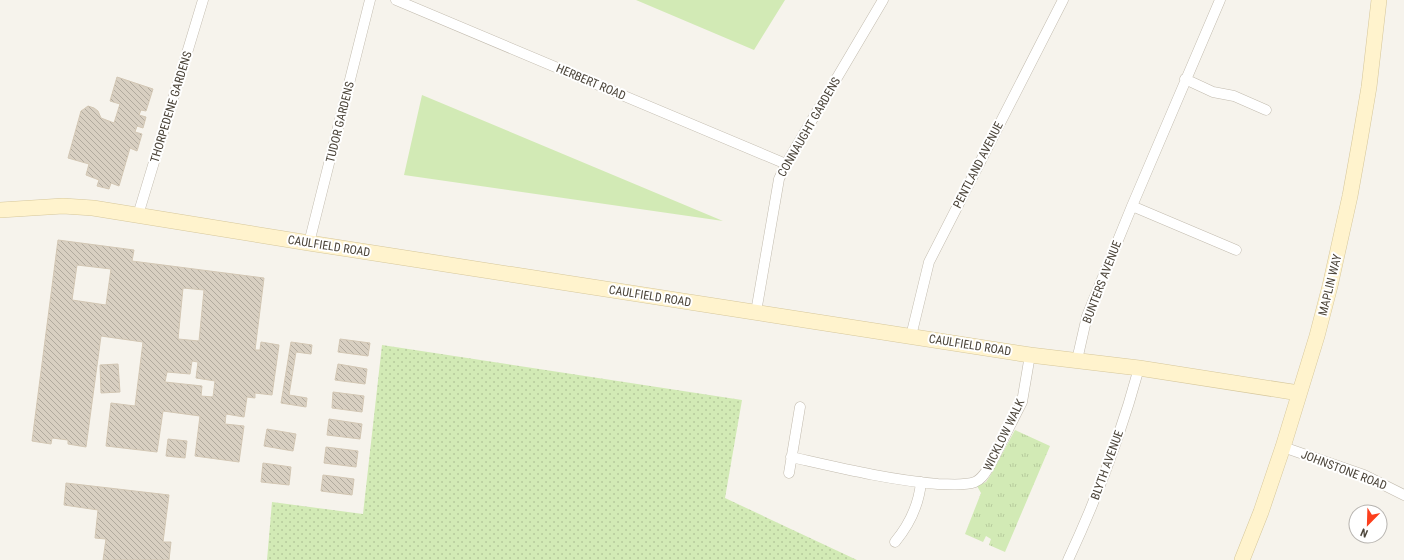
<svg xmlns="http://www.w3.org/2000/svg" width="1404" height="560" font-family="'Roboto Condensed',sans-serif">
	<defs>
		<pattern id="grass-dots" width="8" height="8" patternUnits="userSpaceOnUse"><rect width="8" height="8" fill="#d2eab5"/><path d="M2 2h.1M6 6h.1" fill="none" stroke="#b6ca9c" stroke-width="1.8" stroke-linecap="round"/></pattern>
		<pattern id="park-tufts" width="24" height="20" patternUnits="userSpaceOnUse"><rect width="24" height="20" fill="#d2eab5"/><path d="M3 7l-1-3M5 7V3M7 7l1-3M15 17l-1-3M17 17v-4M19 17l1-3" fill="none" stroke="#b6ca9c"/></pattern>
		<pattern id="building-back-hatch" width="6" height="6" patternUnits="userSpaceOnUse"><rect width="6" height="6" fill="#d8cfc1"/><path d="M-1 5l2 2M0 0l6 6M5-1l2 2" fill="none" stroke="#b1aa9e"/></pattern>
	</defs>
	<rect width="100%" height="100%" fill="#f6f3ec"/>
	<path fill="url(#grass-dots)" d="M 382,345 L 742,400 L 725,498 L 857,560 L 267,560 L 272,502 L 363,514 Z"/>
	<path fill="url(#park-tufts)" d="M 1015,430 L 1050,446 L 1005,552 L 989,545 L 991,539 L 986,536 L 983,542 L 965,534 L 981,493 L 977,486 L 986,482 L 990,476 Z"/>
	<path fill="#d2eab5" d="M 636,0 L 785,0 L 754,50 Z
		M 422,95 L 723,221 L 404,175 Z"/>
	<path fill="url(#building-back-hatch)" stroke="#d3c7b4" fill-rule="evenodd" d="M 117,77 L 153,89 L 146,111 L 141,110 L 139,115 L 146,117 L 143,128 L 137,126 L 135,132 L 142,134 L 137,151 L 130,148 L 119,186 L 111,183 L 109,189 L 97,186 L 99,180 L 86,175 L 89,164 L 68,158 L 81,111 L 84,109 L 88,106 L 94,108 L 98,111 L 101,118 L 114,123 L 120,104 L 110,101 Z
		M 58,240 L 134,250 L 132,261 L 264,278 L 255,350 L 260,350 L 261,342 L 279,345 L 272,395 L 255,393 L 255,398 L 247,397 L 244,417 L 226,414 L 225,424 L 244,426 L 239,462 L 195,456 L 200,416 L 163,411 L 157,452 L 106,446 L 111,403 L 135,406 L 143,342 L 101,336 L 86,447 L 68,444 L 68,440 L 52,438 L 51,444 L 32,441 ZM 77,265 L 111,269 L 106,305 L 72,300 ZM 183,288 L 204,290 L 199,341 L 178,339 ZM 192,361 L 198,362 L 196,378 L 215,381 L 213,397 L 201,396 L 202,386 L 165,382 L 167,372 L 190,374 Z
		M 340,339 L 370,343 L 368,356 L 338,352 Z
		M 291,342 L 312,345 L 311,354 L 296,352 L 289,395 L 307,398 L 306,407 L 281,403 Z
		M 118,364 L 120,392 L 101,393 L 100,365 Z
		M 338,364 L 367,369 L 365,384 L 335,380 Z
		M 333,392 L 364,396 L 362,412 L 332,408 Z
		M 329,419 L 362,424 L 360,439 L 327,435 Z
		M 267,429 L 296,434 L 293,451 L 264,446 Z
		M 168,439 L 187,441 L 185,458 L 166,456 Z
		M 326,447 L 358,451 L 356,467 L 324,463 Z
		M 263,463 L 291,467 L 289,485 L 261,482 Z
		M 323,475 L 354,479 L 352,495 L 321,491 Z
		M 66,483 L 169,495 L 163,542 L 171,542 L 169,560 L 103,560 L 106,539 L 95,538 L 98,510 L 64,505 Z"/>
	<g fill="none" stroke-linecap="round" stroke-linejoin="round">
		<defs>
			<path id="street" d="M 396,0 L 786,164
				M 1185,79 L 1213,92 L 1234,96 L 1266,110
				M 1132,206 L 1236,250
				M 138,215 L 203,0
				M 309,243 L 370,0
				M 756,312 L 779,179 L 786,164 L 883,0
				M 911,336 L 929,262 L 1063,0
				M 1077,360 L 1087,316 L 1132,206 L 1220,0
				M 1283,447 L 1364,475 L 1404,495
				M 791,457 C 840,468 889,480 938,484 C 950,484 964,486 975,482 C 982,479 985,473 989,467 L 1022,402 L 1030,355
				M 789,473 L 800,407
				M 895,542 C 909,525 919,504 921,482
				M 1068,560 C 1097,498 1121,434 1139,368"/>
			<path id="secondary" d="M 0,210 L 63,206 L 93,208 L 309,243 L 1030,355 L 1139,368 L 1299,393
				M 1242,560 L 1261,512 L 1283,447 L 1317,336 L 1330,286 L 1350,196 L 1360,140 L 1369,87 L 1379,0"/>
		</defs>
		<use href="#street" stroke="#c2bbae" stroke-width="11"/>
		<use href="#secondary" stroke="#d6c79b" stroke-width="16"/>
		<use href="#street" stroke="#fff" stroke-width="10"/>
		<use href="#secondary" stroke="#fff3cd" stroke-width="15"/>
	</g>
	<g text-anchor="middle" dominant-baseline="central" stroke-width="4" stroke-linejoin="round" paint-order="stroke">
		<g font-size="12" fill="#4b4439" stroke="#fff">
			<text transform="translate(591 82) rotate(23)">HERBERT ROAD</text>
			<text transform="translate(171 107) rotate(-73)">THORPEDENE GARDENS</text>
			<text transform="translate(340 122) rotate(-76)">TUDOR GARDENS</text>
			<text transform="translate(809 127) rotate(-60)">CONNAUGHT GARDENS</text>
			<text transform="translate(978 165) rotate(-63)">PENTLAND AVENUE</text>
			<text transform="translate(329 246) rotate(9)">CAULFIELD ROAD</text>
			<text transform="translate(1102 282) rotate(-69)">BUNTERS AVENUE</text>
			<text transform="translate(1330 285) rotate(-76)">MAPLIN WAY</text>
			<text transform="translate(650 296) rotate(9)">CAULFIELD ROAD</text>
			<text transform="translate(970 345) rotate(9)">CAULFIELD ROAD</text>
			<text transform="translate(1004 435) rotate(-64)">WICKLOW WALK</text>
			<text transform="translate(1107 465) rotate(-70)">BLYTH AVENUE</text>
			<text transform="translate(1344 470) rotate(21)">JOHNSTONE ROAD</text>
		</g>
	</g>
	<g transform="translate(1368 524) rotate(203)"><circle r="19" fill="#ffffff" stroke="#b7b4b0"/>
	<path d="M0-3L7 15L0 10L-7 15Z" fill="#fc3f1d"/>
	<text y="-6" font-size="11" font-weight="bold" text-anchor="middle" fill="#4b4439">N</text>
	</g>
</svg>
